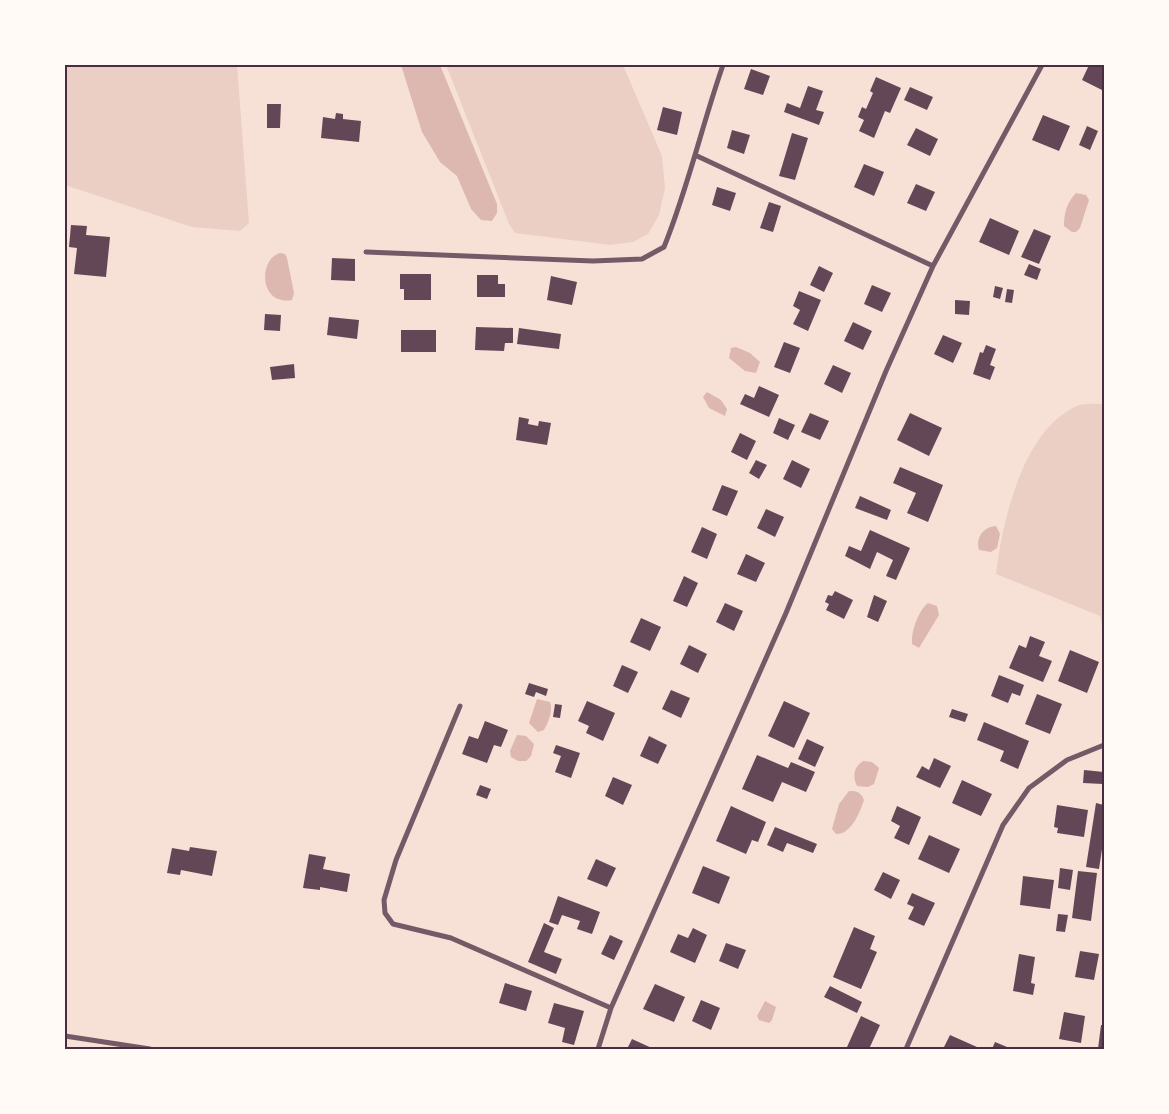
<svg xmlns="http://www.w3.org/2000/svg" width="1169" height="1114" font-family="'Archivo Narrow',sans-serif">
	<rect width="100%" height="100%" fill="#f7e1d7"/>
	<path fill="#ebcfc5" d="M 65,65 L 237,65 L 249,223 L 240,231 L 192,227 L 65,185 Z
		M 446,65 L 623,65 L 662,156 L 665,188 L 659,215 L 648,234 L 633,242 L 610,245 L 515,233 L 509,224 Z
		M 1104,404 L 1104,638 L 1100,616 L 996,574 C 1002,522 1023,429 1077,406 C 1084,403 1096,404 1104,404 Z"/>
	<path fill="#dcb8b0" d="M 401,65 L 440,65 L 497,204 L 497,213 L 492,221 L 481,220 L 471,209 L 457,176 L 440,162 L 422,132 Z
		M 1076,193 L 1086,195 L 1089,200 L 1080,228 L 1076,232 L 1072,232 L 1064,226 C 1064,213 1067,202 1076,193 Z
		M 280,253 L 285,254 L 287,258 L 294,293 L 292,300 C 259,306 258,259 280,253 Z
		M 736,347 L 750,353 L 760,362 L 756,373 L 745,371 L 729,358 L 731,348 Z
		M 707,392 L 721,400 L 727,409 L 725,416 L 709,408 L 703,397 Z
		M 996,526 L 1000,534 L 997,548 L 991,552 L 979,550 C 975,538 984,526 996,526 Z
		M 928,603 L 937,606 L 939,615 L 919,648 L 912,644 C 911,632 918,611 928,603 Z
		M 537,699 L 550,702 C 553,711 549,721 544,730 L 538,732 L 529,723 Z
		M 517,735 L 526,736 L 534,744 L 531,756 L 526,761 L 518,761 L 511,757 L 510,751 Z
		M 863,761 L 872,762 L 879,768 L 874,784 L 868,787 L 857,786 C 852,776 854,767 863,761 Z
		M 849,791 C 857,791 861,792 864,800 C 860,812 851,835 836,834 L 832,829 L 839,804 Z
		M 765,1001 L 776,1007 L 772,1020 L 769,1023 L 759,1020 L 757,1016 Z"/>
	<path fill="#644757" d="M 1089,65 L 1104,65 L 1104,91 L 1082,80 Z
		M 751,69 L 770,76 L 763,95 L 744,89 Z
		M 876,77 L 901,88 L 890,113 L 885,111 L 874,138 L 859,131 L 864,120 L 858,117 L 862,107 L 866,109 L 873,93 L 870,91 Z
		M 808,86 L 823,91 L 816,110 L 824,112 L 819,125 L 784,112 L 787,103 L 800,108 Z
		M 910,87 L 933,97 L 927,110 L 904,100 Z
		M 267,104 L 281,104 L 280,128 L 267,128 Z
		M 663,107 L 682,112 L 677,135 L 657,130 Z
		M 336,113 L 343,114 L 343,119 L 361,121 L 359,142 L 321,138 L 323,117 L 335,119 Z
		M 1043,115 L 1070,126 L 1059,151 L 1032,140 Z
		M 1087,126 L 1098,131 L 1090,150 L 1079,145 Z
		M 916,128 L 938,139 L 930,156 L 907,145 Z
		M 732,130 L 750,135 L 744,154 L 727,148 Z
		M 792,133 L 808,138 L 795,180 L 779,176 Z
		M 864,164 L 884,172 L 874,196 L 854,187 Z
		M 916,184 L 935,192 L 926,211 L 907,203 Z
		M 717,187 L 736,193 L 730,211 L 712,205 Z
		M 769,202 L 781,206 L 773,232 L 760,228 Z
		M 990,218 L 1019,231 L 1009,255 L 979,242 Z
		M 71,225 L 87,226 L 86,235 L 110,237 L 106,277 L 74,274 L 77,248 L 69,247 Z
		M 1034,229 L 1051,236 L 1039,264 L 1021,257 Z
		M 332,258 L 355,259 L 355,281 L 331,280 Z
		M 1029,264 L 1041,269 L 1037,280 L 1024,275 Z
		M 819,266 L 833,273 L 824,292 L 810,285 Z
		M 400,274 L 431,274 L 431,300 L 404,300 L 404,289 L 400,289 Z
		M 477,275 L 498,275 L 498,284 L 505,284 L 505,297 L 477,297 Z
		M 551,276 L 577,282 L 572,305 L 547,300 Z
		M 872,285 L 891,293 L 882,312 L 864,304 Z
		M 995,286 L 1003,288 L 1000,299 L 993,297 Z
		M 1007,289 L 1014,290 L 1012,303 L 1005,302 Z
		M 799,291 L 821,300 L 808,331 L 793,324 L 800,310 L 793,306 Z
		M 955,300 L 970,301 L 969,315 L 955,314 Z
		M 265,314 L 281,315 L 280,331 L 264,330 Z
		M 329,317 L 359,320 L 357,339 L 327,335 Z
		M 853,322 L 872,331 L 863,350 L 844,341 Z
		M 476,327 L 513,328 L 513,343 L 505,343 L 504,351 L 475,350 Z
		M 519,328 L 561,334 L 559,349 L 517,344 Z
		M 401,330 L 436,330 L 436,352 L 401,352 Z
		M 943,335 L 962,343 L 953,363 L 934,354 Z
		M 784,342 L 800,348 L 790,373 L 774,367 Z
		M 986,345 L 996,349 L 990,365 L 995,367 L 990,380 L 973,374 L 980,352 L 983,353 Z
		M 294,364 L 295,378 L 272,380 L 270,367 Z
		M 833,365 L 851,373 L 842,393 L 824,384 Z
		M 759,386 L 779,395 L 769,417 L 740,404 L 745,394 L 754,398 Z
		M 810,413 L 829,421 L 820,440 L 801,432 Z
		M 910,413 L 942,428 L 929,456 L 897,440 Z
		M 519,417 L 529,419 L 528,424 L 538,426 L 539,421 L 551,423 L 547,445 L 516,440 Z
		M 779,418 L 795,425 L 788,440 L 773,433 Z
		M 740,433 L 756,441 L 747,460 L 731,452 Z
		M 756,460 L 767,465 L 759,479 L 749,473 Z
		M 792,460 L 810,469 L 801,488 L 783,479 Z
		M 900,467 L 943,485 L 928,522 L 907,513 L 916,493 L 893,483 Z
		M 722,485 L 738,491 L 727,516 L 712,510 Z
		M 860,496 L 891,510 L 887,520 L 855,508 Z
		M 766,509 L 784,517 L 775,537 L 757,528 Z
		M 702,527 L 717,534 L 707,559 L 691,552 Z
		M 870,530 L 910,548 L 896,580 L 886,576 L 893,560 L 877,552 L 870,569 L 845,556 L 849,546 L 861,551 Z
		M 746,554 L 765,563 L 756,582 L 737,574 Z
		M 684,576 L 698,583 L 687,607 L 673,601 Z
		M 835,591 L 853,600 L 844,619 L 826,610 L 829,604 L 825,602 L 828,595 L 832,596 Z
		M 874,595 L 887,601 L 878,622 L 867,617 Z
		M 725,603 L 743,611 L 734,631 L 716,622 Z
		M 641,618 L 661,627 L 650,651 L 630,642 Z
		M 1030,636 L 1045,642 L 1039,656 L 1052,661 L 1043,682 L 1009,668 L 1019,645 L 1026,648 Z
		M 689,645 L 707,654 L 698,673 L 680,664 Z
		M 1070,650 L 1099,662 L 1087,693 L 1058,681 Z
		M 622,665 L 638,672 L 628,693 L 613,686 Z
		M 999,675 L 1024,685 L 1020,696 L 1012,693 L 1008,703 L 991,696 Z
		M 529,683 L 548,689 L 546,696 L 536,692 L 534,697 L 525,694 Z
		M 671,690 L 690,698 L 681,718 L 662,709 Z
		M 1037,694 L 1062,704 L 1050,734 L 1025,724 Z
		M 587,701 L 615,713 L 603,741 L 586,733 L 589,726 L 578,721 Z
		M 784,701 L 810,713 L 794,748 L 768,736 Z
		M 555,704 L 562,705 L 560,718 L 553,717 Z
		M 952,709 L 968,714 L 965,722 L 949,717 Z
		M 485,721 L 508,730 L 501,747 L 494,745 L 487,763 L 462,754 L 469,736 L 478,739 Z
		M 984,722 L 1029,741 L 1018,769 L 1000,761 L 1004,751 L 977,740 Z
		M 649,736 L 667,745 L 658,764 L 640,756 Z
		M 807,739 L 824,747 L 815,767 L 798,759 Z
		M 556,745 L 580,753 L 571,778 L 555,772 L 561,756 L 553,753 Z
		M 757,755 L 788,768 L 791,762 L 815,772 L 806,792 L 782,782 L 773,802 L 742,789 Z
		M 934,758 L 951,766 L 940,788 L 916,777 L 922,766 L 929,770 Z
		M 1084,770 L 1104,772 L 1103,784 L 1083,783 Z
		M 613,777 L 632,785 L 623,805 L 605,796 Z
		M 962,780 L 992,794 L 981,816 L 952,803 Z
		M 480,785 L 491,789 L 487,799 L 476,795 Z
		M 1096,803 L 1104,805 L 1104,836 L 1099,869 L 1086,867 Z
		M 1057,805 L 1088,810 L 1084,837 L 1057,833 L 1058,828 L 1054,827 Z
		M 731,806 L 766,822 L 758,842 L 752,840 L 746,854 L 716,841 Z
		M 897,806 L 921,817 L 909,845 L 894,838 L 900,826 L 891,821 Z
		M 775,827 L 817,844 L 813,853 L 787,843 L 783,852 L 767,845 Z
		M 929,835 L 960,849 L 949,873 L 918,859 Z
		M 190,847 L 217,851 L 212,876 L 181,870 L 180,875 L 167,873 L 172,848 L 189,851 Z
		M 309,854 L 326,857 L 323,869 L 350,874 L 347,892 L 320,887 L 320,890 L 303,888 Z
		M 596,859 L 616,868 L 607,887 L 587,879 Z
		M 703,866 L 730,877 L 719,904 L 692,893 Z
		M 1060,868 L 1073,870 L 1070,890 L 1058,888 Z
		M 1078,871 L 1097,873 L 1091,921 L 1072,918 Z
		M 883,872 L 900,880 L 891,899 L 874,890 Z
		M 1023,876 L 1054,880 L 1050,909 L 1020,905 Z
		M 912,893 L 935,903 L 924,926 L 908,919 L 914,907 L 907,904 Z
		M 558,896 L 600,912 L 592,934 L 577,929 L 580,921 L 562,915 L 558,925 L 549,922 Z
		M 1058,914 L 1068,915 L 1065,932 L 1056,931 Z
		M 544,923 L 554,928 L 544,952 L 562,959 L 556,974 L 528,962 Z
		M 854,927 L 875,936 L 870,949 L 877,952 L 861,989 L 833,977 Z
		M 693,928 L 707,935 L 695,963 L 670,952 L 678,934 L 688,938 Z
		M 610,935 L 623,941 L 614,960 L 601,954 Z
		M 726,943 L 746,950 L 738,969 L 719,961 Z
		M 1080,951 L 1099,954 L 1094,980 L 1075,977 Z
		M 1019,954 L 1035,957 L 1031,983 L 1035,984 L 1033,995 L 1013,991 Z
		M 505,983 L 532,991 L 526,1011 L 499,1003 Z
		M 655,984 L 685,997 L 674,1022 L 643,1009 Z
		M 830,986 L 862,1002 L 857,1013 L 824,997 Z
		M 701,1000 L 720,1008 L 711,1030 L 692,1021 Z
		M 554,1003 L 584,1011 L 574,1045 L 562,1042 L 565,1028 L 548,1023 Z
		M 1064,1012 L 1085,1016 L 1081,1043 L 1059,1039 Z
		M 861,1016 L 880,1025 L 869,1049 L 851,1049 L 847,1047 Z
		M 1101,1025 L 1104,1025 L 1104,1049 L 1098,1049 Z
		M 950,1035 L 977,1047 L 976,1049 L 943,1049 Z
		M 632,1039 L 654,1049 L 627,1049 Z
		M 995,1042 L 1012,1049 L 992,1049 Z"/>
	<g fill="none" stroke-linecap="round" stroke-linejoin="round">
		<path stroke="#755966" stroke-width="5" d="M 695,155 L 933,266
			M 366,252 L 593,261 L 642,259 L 664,247 C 688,188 702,125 723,65
			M 460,706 L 396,860 L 384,900 L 385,913 L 393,924 L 451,938 L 611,1008
			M 65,1036 L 150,1049
			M 598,1049 L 611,1008 L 786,613 L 886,371 L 933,266 L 1042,65
			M 906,1049 L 1003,825 L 1029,788 L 1067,760 L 1104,745"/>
	</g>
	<rect width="1169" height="1114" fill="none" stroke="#fffaf5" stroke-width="132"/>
	<rect x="66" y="66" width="1037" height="982" fill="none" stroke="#4a2c40" stroke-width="2"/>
</svg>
